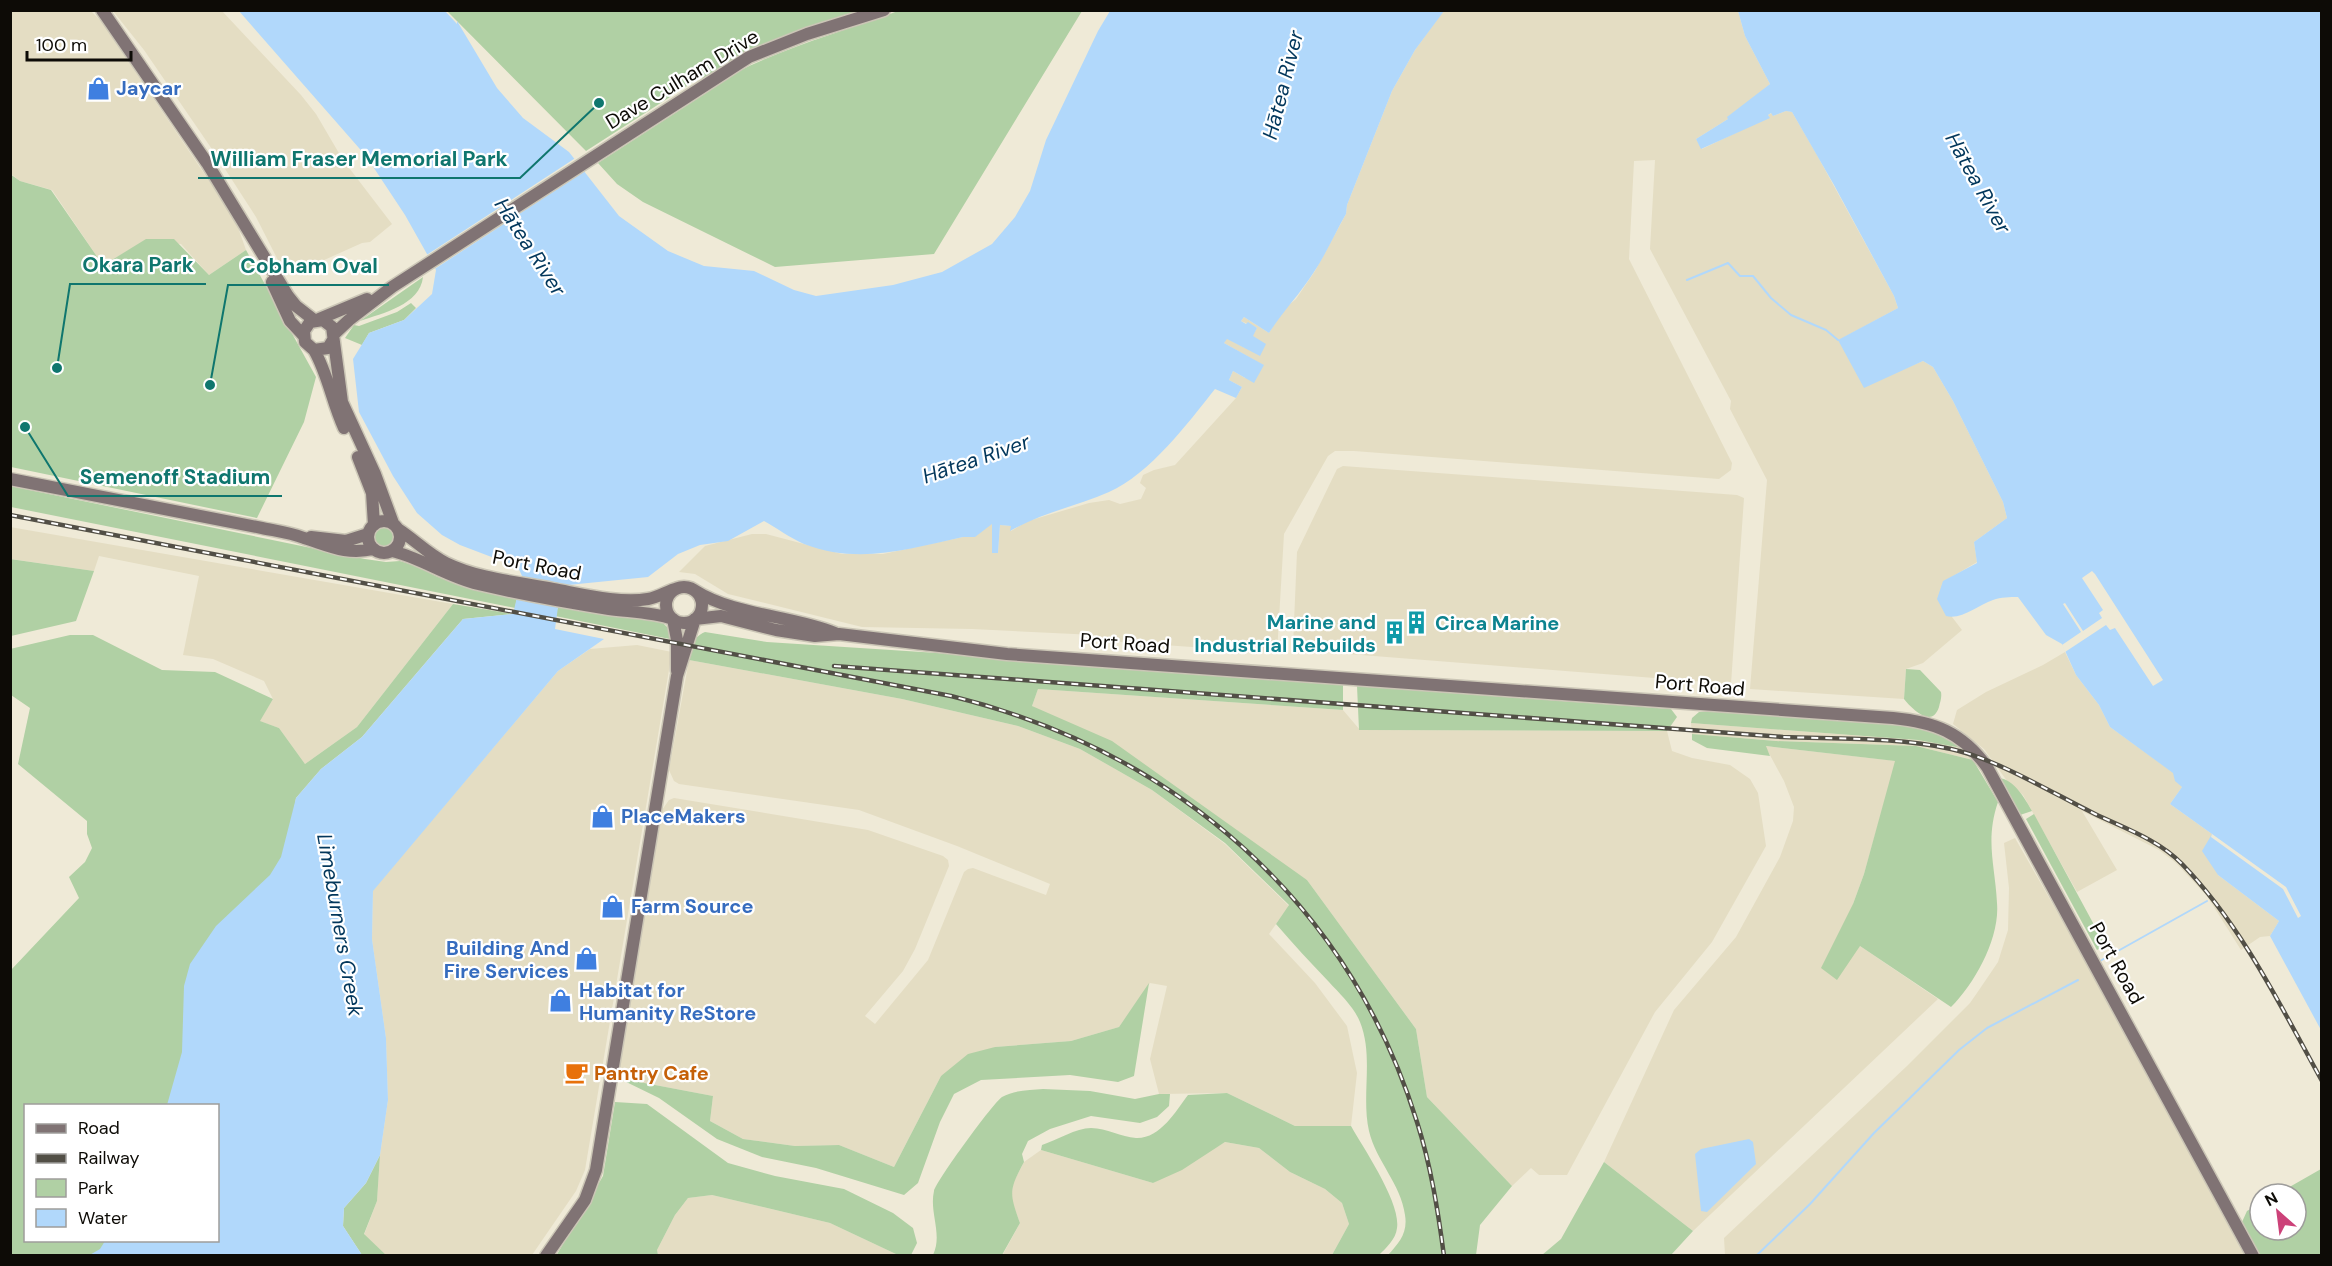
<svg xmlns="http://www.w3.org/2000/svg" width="2332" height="1266" font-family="'DM Sans',sans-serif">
	<rect width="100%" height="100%" fill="#efead7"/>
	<path fill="#e4ddc3" d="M 1444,10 L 1738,11 L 1745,36 L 1770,84 L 1728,119 L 1696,139 L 1702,149 L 1769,117 L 1768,115 L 1772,113 L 1773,116 L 1786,111 L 1792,112 L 1817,155 L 1894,296 L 1898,308 L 1839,340 L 1902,370 L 1923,361 L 1933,367 L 1953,401 L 2003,502 L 2007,518 L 1974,542 L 1977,562 L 1943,582 L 1952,617 L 1962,630 L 1923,663 L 1906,669 L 1904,699 L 1750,689 L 1767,480 L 1730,409 L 1731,401 L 1650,249 L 1655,160 L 1634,161 L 1629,259 L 1732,463 L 1731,470 L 1719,479 L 1354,451 L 1335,451 L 1328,456 L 1284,534 L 1277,653 L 1094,640 L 1095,635 L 972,629 L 862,627 L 728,594 L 695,574 L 679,572 L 705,546 L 752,534 L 766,534 L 842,554 L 883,554 L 963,537 L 974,537 L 989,524 L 993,524 L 992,553 L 998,553 L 1000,525 L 1011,526 L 1011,531 L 1028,521 L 1089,503 L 1109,500 L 1120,504 L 1141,499 L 1146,488 L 1140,483 L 1143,475 L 1154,470 L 1175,465 L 1236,398 L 1242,387 L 1229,380 L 1233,371 L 1245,378 L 1263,365 L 1224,343 L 1226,338 L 1245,348 L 1257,328 L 1241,321 L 1244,317 L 1269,333 L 1283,310 L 1296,299 L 1315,271 L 1346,214 L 1347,205 L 1392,91 L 1415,50 Z
		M 10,11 L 91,11 L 101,21 L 235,219 L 246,250 L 209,275 L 181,244 L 146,240 L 107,263 L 98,258 L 52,190 L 20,181 L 11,174 Z
		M 113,11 L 222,11 L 301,95 L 316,114 L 343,160 L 392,224 L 370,242 L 362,243 L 302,270 L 295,264 L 282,268 L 256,217 L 216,155 L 144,50 Z
		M 1343,466 L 1737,495 L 1744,498 L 1731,684 L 1298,650 L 1293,646 L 1297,552 L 1337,469 Z
		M 10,527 L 453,604 L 357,727 L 305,764 L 279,728 L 259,721 L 273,699 L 264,681 L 213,659 L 183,655 L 199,576 L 99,556 L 94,571 L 11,559 Z
		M 637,645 L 672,652 L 585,1170 L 576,1191 L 532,1255 L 386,1255 L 364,1235 L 377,1201 L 380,1155 L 388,1100 L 386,1038 L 372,939 L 373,890 L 558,671 L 590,649 Z
		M 2065,652 L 2076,675 L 2099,705 L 2110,727 L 2174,773 L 2182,787 L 2170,804 L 2212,834 L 2218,875 L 2279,921 L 2270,936 L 2260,937 L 2241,950 L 2207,896 L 2176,863 L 2159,850 L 2082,811 L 2117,870 L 2077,892 L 2023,795 L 2007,781 L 1984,749 L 1953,724 L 1957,710 L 1986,692 L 2043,665 Z
		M 689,660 L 902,699 L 1018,726 L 1080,749 L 1152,790 L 1225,844 L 1289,906 L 1269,934 L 1315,983 L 1347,1026 L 1357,1073 L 1351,1126 L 1295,1126 L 1227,1093 L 1159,1094 L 1150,1059 L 1167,986 L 1150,983 L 1119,1027 L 1071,1041 L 995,1047 L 941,1076 L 894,1167 L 839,1145 L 795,1146 L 743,1139 L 710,1121 L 713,1096 L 618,1078 L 662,810 L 669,800 L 674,798 L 868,830 L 943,856 L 948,860 L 949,866 L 915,949 L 903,971 L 865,1016 L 875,1024 L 928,960 L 964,872 L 968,869 L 973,868 L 1046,895 L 1050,884 L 957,846 L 859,810 L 679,784 L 674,781 L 669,770 Z
		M 1038,689 L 1343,710 L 1360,730 L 1667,731 L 1672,751 L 1692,758 L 1730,765 L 1750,779 L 1758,793 L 1766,846 L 1712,942 L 1655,1012 L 1567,1175 L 1539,1175 L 1531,1168 L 1512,1186 L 1427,1097 L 1416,1029 L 1307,880 L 1032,706 Z
		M 1691,723 L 1918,740 L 1962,748 L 1973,760 L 1916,746 L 1776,741 L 1692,734 Z
		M 1765,746 L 1896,761 L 1864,874 L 1853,904 L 1860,946 L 1938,999 L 1693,1231 L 1604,1162 L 1674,1010 L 1736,937 L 1780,857 L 1793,821 L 1794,807 L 1784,781 Z
		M 2015,838 L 2088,966 L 2244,1255 L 1725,1255 L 1724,1238 L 1907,1066 L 1970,1003 L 1979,990 L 1998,962 L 2008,930 L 2009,888 L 2004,843 Z
		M 1225,1142 L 1259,1148 L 1290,1172 L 1325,1189 L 1342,1203 L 1349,1224 L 1332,1255 L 1002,1256 L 1020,1223 L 1011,1199 L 1013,1183 L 1024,1162 L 1041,1150 L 1153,1183 Z
		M 712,1195 L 830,1223 L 898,1255 L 658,1256 L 657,1250 L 675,1215 L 688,1198 Z"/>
	<path fill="#b0d0a4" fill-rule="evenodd" d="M 447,11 L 861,11 L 786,35 L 742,54 L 703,80 L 701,77 L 586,151 Z
		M 898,11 L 1082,11 L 934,254 L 775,267 L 643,202 L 617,184 L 598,163 L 709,91 L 708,88 C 767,52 833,35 898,11 Z
		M 10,174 L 20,181 L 51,190 L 98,258 L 107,263 L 146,239 L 174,239 L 209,275 L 246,250 L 316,377 L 304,422 L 257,518 L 11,467 Z
		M 423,277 C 420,305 383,313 360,321 Z
		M 411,303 L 416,308 L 404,320 L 369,333 L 362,345 L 345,338 L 354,325 L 359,326 L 397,312 Z
		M 10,486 L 365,559 L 386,562 L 400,561 L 416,566 L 438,577 L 517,598 L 515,608 L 11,507 Z
		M373 536a11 11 0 1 1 22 0a11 11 0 1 1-22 0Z
		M 10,559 L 94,571 L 76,621 L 11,636 Z
		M 453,604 L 513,614 L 463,619 L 362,737 L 321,769 L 296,798 L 221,1248 L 184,1256 L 11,1255 L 11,970 L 79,898 L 69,877 L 85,862 L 92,848 L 87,834 L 87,821 L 18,764 L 30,708 L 11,695 L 10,649 L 70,635 L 93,635 L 162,670 L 215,672 L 273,699 L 260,721 L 279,728 L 305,764 L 357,727 ZM 26,1106 L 218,1106 L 218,1240 L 26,1240 Z
		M 558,607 L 661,621 L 671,631 L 675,640 L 555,616 Z
		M 705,632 L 767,642 L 984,656 L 1343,685 L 1343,710 L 1038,689 L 1032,706 L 1112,741 L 1307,880 L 1416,1029 L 1427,1097 L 1512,1186 L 1480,1225 L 1476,1255 L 1388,1255 C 1399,1243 1408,1233 1405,1215 C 1401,1184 1376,1161 1369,1131 C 1361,1095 1374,1057 1360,1022 C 1354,1007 1340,994 1329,982 C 1311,963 1293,944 1276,924 L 1289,905 L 1225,843 L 1152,790 L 1080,749 L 1018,726 L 902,699 L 689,660 C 692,648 692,637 705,632 Z
		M 1906,669 L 1920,670 L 1941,692 C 1942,698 1940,702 1939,707 C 1932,729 1912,709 1904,699 Z
		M 1357,686 L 1671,709 L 1677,717 L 1667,731 L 1359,730 Z
		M 1716,711 L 1910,725 L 1928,728 L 1962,748 L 1918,740 L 1691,723 L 1692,718 L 1699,712 Z
		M 1692,734 L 1776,741 L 1916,746 L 1973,760 L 1998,802 C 1985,840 1995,865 1997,903 C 2000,938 1975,983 1951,1007 L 1860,946 L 1837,980 L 1821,968 L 1853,904 L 1864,874 L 1895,761 L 1766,746 L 1770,756 L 1707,748 L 1692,740 Z
		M 1999,778 C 2014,779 2025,799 2032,811 L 2020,815 Z
		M 2034,814 L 2105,945 L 2097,950 L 2026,819 Z
		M 1149,983 L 1134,1076 L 1118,1082 L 1070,1075 L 981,1080 L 954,1094 L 940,1122 L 918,1183 L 904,1195 L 816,1168 L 762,1157 L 717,1139 L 659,1098 L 618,1078 L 713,1096 L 710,1121 L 743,1139 L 795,1146 L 839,1145 L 894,1167 L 941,1076 L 968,1054 L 995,1047 L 1071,1041 L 1119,1027 Z
		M 1043,1089 L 1090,1091 L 1135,1099 L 1159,1094 L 1170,1094 L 1169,1106 L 1157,1117 L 1140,1123 L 1091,1116 L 1050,1129 L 1028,1141 L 1022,1154 L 1024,1162 C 1009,1190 1009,1193 1020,1223 L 1002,1255 L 933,1255 C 943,1234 929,1213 934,1191 C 937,1180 993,1103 1002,1097 C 1014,1090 1030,1090 1043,1089 Z
		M 1227,1093 L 1295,1126 L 1351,1126 C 1364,1149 1401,1203 1397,1228 C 1396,1239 1386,1248 1379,1255 L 1332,1255 L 1349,1224 L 1342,1203 L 1325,1189 L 1290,1172 L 1259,1148 L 1225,1142 L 1182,1170 L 1153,1183 L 1041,1150 L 1042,1145 C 1057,1140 1076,1128 1091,1128 C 1107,1128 1121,1137 1136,1138 C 1160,1139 1176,1111 1188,1095 Z
		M 615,1102 L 647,1104 L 728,1163 L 775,1176 L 844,1189 L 893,1213 L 913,1228 L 917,1243 L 911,1255 L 898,1255 L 830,1223 L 712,1195 L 688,1198 L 675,1215 L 657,1250 L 658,1255 L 556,1256 L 603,1176 Z
		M 380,1155 L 377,1201 L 364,1234 L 386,1255 L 362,1255 L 343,1226 L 344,1208 L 366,1183 Z
		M 1604,1162 L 1693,1231 L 1671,1255 L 1542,1255 L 1561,1239 Z
		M 2321,1169 L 2321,1255 L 2260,1255 L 2242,1222 L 2247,1211 L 2260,1203 L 2260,1230 L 2296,1230 L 2296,1194 L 2277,1194 Z"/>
	<path fill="#b1d8fb" d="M 239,11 L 445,11 L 457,24 L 457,21 L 497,88 L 523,118 L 569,152 L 619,216 L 668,251 L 704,266 L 754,271 L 794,290 L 816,296 L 893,285 L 942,272 L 992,244 L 1015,217 L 1030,191 L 1046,140 L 1098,31 L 1110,11 L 1444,11 L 1415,50 L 1392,91 L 1347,205 L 1346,214 C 1335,233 1326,254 1314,272 C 1300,294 1283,311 1269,333 L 1244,317 L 1241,321 L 1246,324 L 1248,322 L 1257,328 L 1253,336 L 1266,344 L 1260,356 L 1227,339 L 1224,343 L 1264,365 L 1254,383 L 1233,371 L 1229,380 L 1242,387 L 1236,398 L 1215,389 C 1188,423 1150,474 1109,492 C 1077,506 1041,513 1010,531 L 1011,526 L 1000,525 L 998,553 L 992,553 L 992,524 L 975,537 L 963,537 C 908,549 859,565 804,544 C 790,538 777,528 764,521 L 728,541 L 700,545 L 678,554 L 648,577 L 568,585 L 558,607 L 555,629 L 604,639 L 558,671 L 373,891 L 372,939 L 386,1038 L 388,1100 L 380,1155 L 366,1183 L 344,1208 L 343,1226 L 362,1255 L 88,1256 L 100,1249 L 105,1241 L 218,1240 L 218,1106 L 167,1105 L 182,1052 L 184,986 L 190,964 L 216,926 L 270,875 L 281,857 L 296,798 L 321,769 L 362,737 L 463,619 L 513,614 L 522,576 L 518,567 L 460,545 L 442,535 L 417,513 L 393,476 L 359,412 L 353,359 L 369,333 L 404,320 L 432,294 L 436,270 L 405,215 L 366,156 Z
		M 1738,11 L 2321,11 L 2321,1030 L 2270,936 L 2279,921 L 2218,875 L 2202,851 L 2212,834 L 2170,804 L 2182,787 L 2175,781 L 2173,773 L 2110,727 L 2099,705 L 2076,675 L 2062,644 L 2046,635 L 2018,597 C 2010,597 2001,597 1993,600 C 1978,605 1962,620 1946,616 L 1937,599 L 1943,581 L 1977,563 L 1974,542 L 2007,518 L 2003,502 L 1953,401 L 1933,367 L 1923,361 L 1864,388 L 1838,340 L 1898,308 L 1894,296 L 1834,185 L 1792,112 L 1786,111 L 1773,116 L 1771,113 L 1768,115 L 1770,118 L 1701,149 L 1696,139 L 1728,119 L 1727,117 L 1770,84 L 1745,36 Z
		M 1749,1139 L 1753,1142 L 1756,1164 L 1707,1212 L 1701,1211 L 1695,1154 L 1701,1149 Z"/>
	<path fill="#efead7" d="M 577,157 L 587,170 L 433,270 L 425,256 Z
		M 2092,571 L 2095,574 L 2163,680 L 2153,686 L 2115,628 L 2110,630 L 2106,625 L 2065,652 L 2062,645 L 2081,632 L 2063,604 L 2065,603 L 2083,631 L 2102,618 L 2099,613 L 2103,610 L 2082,578 Z
		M 2212,834 L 2286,887 L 2301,916 L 2298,918 L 2283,889 L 2211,837 Z"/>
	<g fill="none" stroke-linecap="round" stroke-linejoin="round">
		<path stroke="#b1d8fb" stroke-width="2" d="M 1687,280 L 1728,263 L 1740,276 L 1753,276 L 1771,298 L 1791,315 L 1826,330 L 1838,340
			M 2100,961 L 2207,901
			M 1756,1256 L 1810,1204 L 1874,1133 L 1959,1050 L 1987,1028 L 2078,980"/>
		<defs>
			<path id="secondary" d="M 102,10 L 207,163 L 288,296 L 296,306 L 314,320
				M 272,282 L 290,321 L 303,335
				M 319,319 L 367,299
				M 334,334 L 349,320 L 392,287 L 749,57 L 807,34 L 884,10
				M 333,340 L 328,348 L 314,350 L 305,342 L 304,331 L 310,322 L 323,320 L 332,327 L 342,402 L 375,474 L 393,523
				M 314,350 C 328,374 332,402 344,428
				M 358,457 L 372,493 L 374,525
				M 10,479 L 262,528 C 276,531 291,533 304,538 C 330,546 346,555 374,549
				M368 537a16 16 0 1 1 32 0a16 16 0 1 1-32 0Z
				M 398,529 C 415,540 428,554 446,563 C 479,579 518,582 553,589 C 581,594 620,604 648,599 C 659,597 667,591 678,588
				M 311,537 L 346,541 L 368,534
				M 392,551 C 422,558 447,577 478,584 C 521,594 565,602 609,609 C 631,612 652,612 673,619 L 677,640 L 677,671
				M666 605a18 18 0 1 1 36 0a18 18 0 1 1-36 0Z
				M 694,590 C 735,616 790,615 835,633
				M 546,1256 L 585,1200 L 596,1170 L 677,676 L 695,619 L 721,616 L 776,630 L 815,636 L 839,634 L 1007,654 L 1893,718 C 1934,722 1962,732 1987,767 L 2253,1256"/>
		</defs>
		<use href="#secondary" stroke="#cbc6b6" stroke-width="15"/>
		<use href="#secondary" stroke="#807374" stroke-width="12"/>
		<defs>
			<path id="rail" d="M 10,515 L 951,696 C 1174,751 1348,900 1417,1122 C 1431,1166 1438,1211 1444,1256
				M 834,666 L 1783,737 C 1838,739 1897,737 1951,749 C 1997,759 2052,793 2095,814 C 2124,828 2159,840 2182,864 C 2242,926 2280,1005 2322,1081"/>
		</defs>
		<use href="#rail" stroke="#524f46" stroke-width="4.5"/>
		<use href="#rail" stroke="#fff" stroke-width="2" stroke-dasharray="7" stroke-linecap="butt"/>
	</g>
	<defs>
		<symbol id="shop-bare" viewBox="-9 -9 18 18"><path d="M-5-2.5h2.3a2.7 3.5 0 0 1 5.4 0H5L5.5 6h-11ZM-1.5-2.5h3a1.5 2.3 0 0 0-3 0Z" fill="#3f7fe0" stroke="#fff" stroke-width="2.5" paint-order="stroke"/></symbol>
		<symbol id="building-bare" viewBox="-9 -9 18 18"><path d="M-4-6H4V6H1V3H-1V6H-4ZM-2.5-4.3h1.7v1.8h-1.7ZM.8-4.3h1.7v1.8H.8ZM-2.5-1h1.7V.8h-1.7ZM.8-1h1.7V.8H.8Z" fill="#0f9aa8" stroke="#fff" stroke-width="2.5" paint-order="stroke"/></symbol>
		<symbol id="cafe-bare" viewBox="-9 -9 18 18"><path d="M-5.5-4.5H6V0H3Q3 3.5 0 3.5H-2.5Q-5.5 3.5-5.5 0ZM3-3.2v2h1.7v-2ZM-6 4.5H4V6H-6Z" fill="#e8710a" stroke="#fff" stroke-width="2.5" paint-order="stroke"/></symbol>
	</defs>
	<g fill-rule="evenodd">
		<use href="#shop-bare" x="82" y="72" width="33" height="33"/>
		<use href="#building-bare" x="1400" y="606" width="33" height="33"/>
		<use href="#building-bare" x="1378" y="616" width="33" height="33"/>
		<use href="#shop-bare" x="586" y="800" width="33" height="33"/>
		<use href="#shop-bare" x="596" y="890" width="33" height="33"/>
		<use href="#shop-bare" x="570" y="942" width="33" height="33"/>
		<use href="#shop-bare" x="544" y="984" width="33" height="33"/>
		<use href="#cafe-bare" x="560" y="1056" width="33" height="33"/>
	</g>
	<g text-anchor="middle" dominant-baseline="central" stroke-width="4.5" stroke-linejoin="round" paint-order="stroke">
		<g font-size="20" fill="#0d0b06" stroke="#fff">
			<text transform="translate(682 79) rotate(-31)">Dave Culham Drive</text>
			<text transform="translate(537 565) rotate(11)">Port Road</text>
			<text transform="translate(1125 643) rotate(4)">Port Road</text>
			<text transform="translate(1700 685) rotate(5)">Port Road</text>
			<text transform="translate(2117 963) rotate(61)">Port Road</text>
		</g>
		<g font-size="20" font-weight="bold" fill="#366cbe" stroke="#fff" text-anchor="start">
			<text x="116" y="88">Jaycar</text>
			<text x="621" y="816">PlaceMakers</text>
			<text x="631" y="906">Farm Source</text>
			<text x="569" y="948" text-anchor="end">Building And<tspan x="569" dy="23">Fire Services</tspan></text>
			<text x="579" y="990">Habitat for<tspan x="579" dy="23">Humanity ReStore</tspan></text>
		</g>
		<g font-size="20" font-weight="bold" fill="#0d838f" stroke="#fff" text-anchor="end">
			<text x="1376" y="622">Marine and<tspan x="1376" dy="23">Industrial Rebuilds</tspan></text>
			<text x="1435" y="623" text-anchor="start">Circa Marine</text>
		</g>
		<g font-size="20" font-weight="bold" fill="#c56008" stroke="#fff" text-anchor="start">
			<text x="594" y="1073">Pantry Cafe</text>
		</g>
		<g font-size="21" font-style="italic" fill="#02375c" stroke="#fff">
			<text transform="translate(1283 85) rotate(-76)">Hātea River</text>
			<text transform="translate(1978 183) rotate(61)">Hātea River</text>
			<text transform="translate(530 247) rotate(57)">Hātea River</text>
			<text transform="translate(976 459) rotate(-19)">Hātea River</text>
			<text transform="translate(340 925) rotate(80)">Limeburners Creek</text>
		</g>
	</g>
	<path fill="none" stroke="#0f766e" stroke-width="2" d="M599 103L520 178H198M57 368L70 284H206M210 385L228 285H389M25 427L68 496H282"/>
	<g fill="#0f766e" stroke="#fff" stroke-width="2">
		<circle cx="599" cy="103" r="6"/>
		<circle cx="57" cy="368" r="6"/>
		<circle cx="210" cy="385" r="6"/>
		<circle cx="25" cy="427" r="6"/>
	</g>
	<g font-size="21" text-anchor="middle" font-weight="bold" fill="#0f766e" stroke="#fff" stroke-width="4.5" stroke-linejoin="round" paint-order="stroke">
		<text x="359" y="166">William Fraser Memorial Park</text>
		<text x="138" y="272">Okara Park</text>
		<text x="309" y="273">Cobham Oval</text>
		<text x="175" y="484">Semenoff Stadium</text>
	</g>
	<rect width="2332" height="1266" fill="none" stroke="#0d0b06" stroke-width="24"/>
	<rect x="24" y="1104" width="195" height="138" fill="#ffffff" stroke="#9e9d9b" stroke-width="1.5"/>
	<rect x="36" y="1124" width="30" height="9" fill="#807374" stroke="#9e9d9b" stroke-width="1.5"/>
	<text x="78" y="1134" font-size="18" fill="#0d0b06">Road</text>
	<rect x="36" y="1154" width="30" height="9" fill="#524f46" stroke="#9e9d9b" stroke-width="1.5"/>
	<text x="78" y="1164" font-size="18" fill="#0d0b06">Railway</text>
	<rect x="36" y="1179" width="30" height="18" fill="#b0d0a4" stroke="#9e9d9b" stroke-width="1.5"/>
	<text x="78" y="1194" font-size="18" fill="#0d0b06">Park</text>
	<rect x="36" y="1209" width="30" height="18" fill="#b1d8fb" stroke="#9e9d9b" stroke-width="1.5"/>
	<text x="78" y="1224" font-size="18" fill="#0d0b06">Water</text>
	<g transform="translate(2278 1212) rotate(332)"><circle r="28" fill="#ffffff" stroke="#9e9d9b" stroke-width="1.5"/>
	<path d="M0-4.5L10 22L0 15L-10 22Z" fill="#cc4279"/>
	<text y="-9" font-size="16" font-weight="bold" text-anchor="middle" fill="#0d0b06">N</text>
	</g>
	<path d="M27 51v9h104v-9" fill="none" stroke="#0d0b06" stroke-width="3"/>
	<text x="36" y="51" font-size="18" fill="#0d0b06" stroke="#ffffff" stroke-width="4.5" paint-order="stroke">100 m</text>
</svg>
